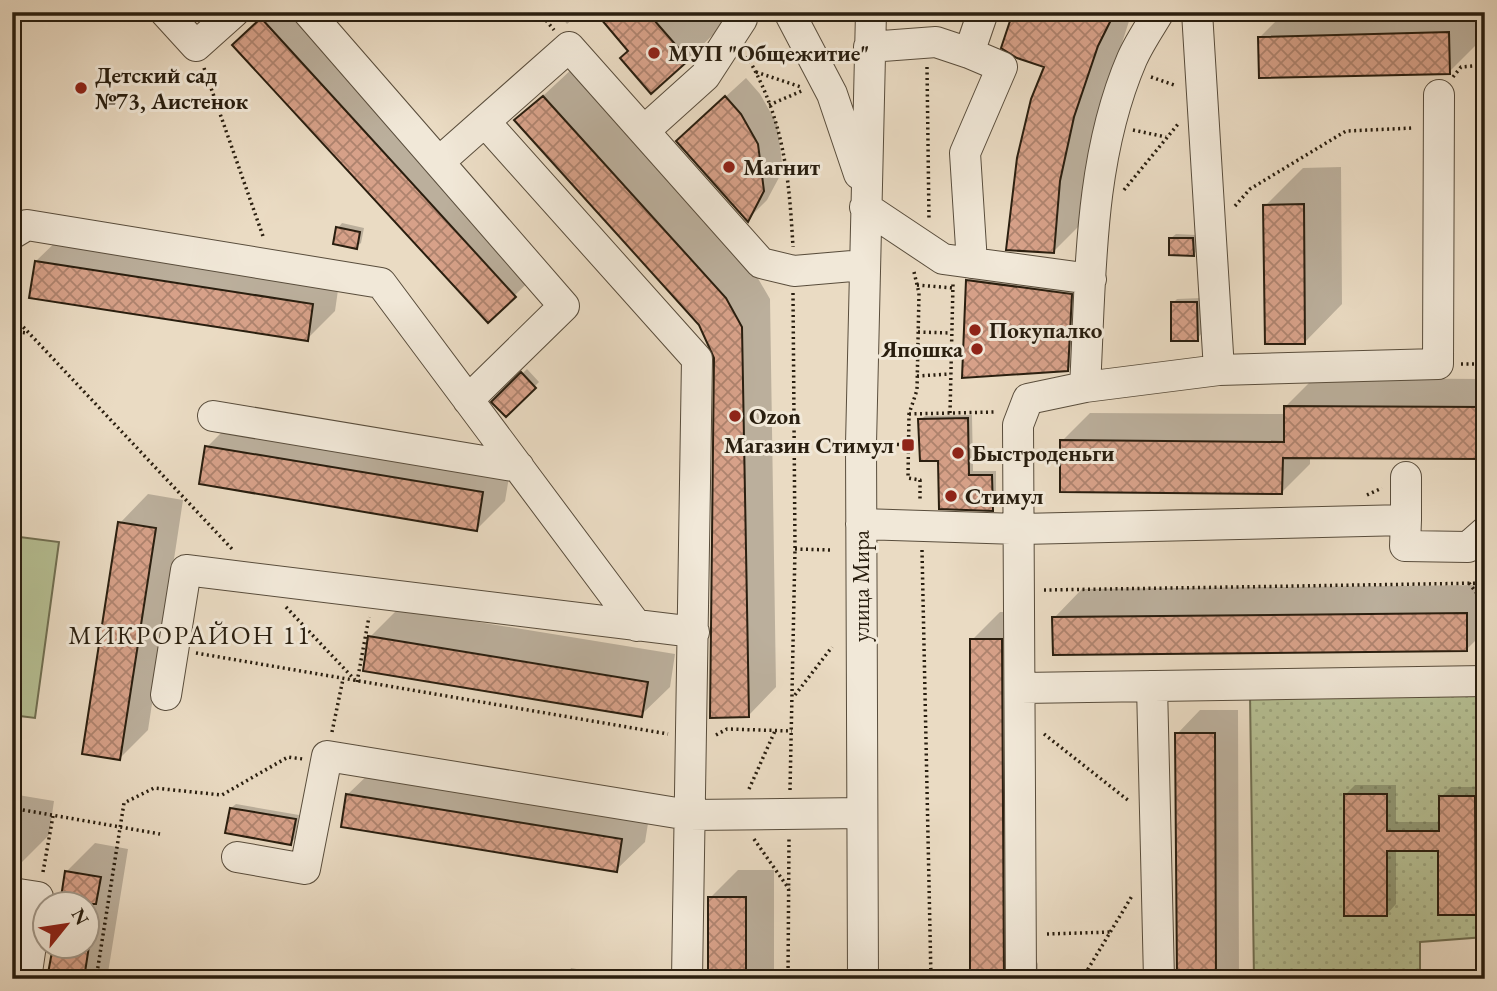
<svg xmlns="http://www.w3.org/2000/svg" width="1497" height="991" font-family="'EB Garamond',serif">
	<defs>
		<pattern id="park-dots" width="8" height="8" patternUnits="userSpaceOnUse" patternTransform="scale(1.75)"><rect width="8" height="8" fill="#b6c094"/><path d="M2 2h.1M6 6h.1" fill="none" stroke="#9ca57e" stroke-width="1.8" stroke-linecap="round"/></pattern>
		<pattern id="building-cross-hatch" width="8" height="8" patternUnits="userSpaceOnUse" patternTransform="scale(1.75)"><rect width="8" height="8" fill="#d7a189"/><path d="M0 0l8 8M0 8l8-8" fill="none" stroke="#ae836e"/></pattern>
	</defs>
	<rect width="100%" height="100%" fill="#eadbc3"/>
	<filter id="stains"><feTurbulence type="fractalNoise" baseFrequency=".00286" numOctaves="4"/><feColorMatrix values="0 0 0 0 .2 0 0 0 0 .09 0 0 0 0 .02 0 0 0 .5 -.17"/></filter>
	<radialGradient id="worn" r=".72"><stop offset=".6" stop-color="#630" stop-opacity="0"/><stop offset="1" stop-color="#630" stop-opacity=".3"/></radialGradient>
	<path fill="url(#park-dots)" stroke="#706f52" stroke-width="2" d="M 1485,691 L 1485,937 L 1420,942 L 1420,979 L 1254,979 L 1250,694 Z"/>
	<path fill="#b6c094" stroke="#706f52" stroke-width="2" d="M 12,536 L 59,542 L 35,718 L 12,715 Z"/>
	<path fill="#0003" d="M 268,12 L 309,12 L 543,268 L 488,321 L 235,45 Z
		M 557,12 L 581,12 L 567,24 Z
		M 597,12 L 718,12 L 726,22 L 688,59 L 630,51 Z
		M 1015,12 L 1132,12 L 1110,80 L 1090,215 L 1054,251 L 1046,66 Z
		M 1285,12 L 1477,12 L 1477,44 L 1449,72 L 1260,37 Z
		M 12,43 L 16,44 L 12,67 Z
		M 1485,64 L 1485,341 L 1475,341 L 1475,74 Z
		M 572,69 L 753,270 L 770,299 L 776,687 L 748,716 L 716,358 L 701,324 L 517,120 Z
		M 746,78 L 760,94 L 777,124 L 783,170 L 767,200 L 748,219 L 698,122 Z
		M 1341,167 L 1342,304 L 1305,342 L 1265,206 L 1303,168 Z
		M 342,223 L 364,228 L 361,243 L 356,247 L 338,228 Z
		M 65,233 L 340,276 L 335,311 L 307,339 L 36,261 Z
		M 1176,234 L 1197,235 L 1198,250 L 1194,254 L 1171,238 Z
		M 972,276 L 1075,290 L 1072,365 L 1067,370 L 968,281 Z
		M 1201,298 L 1201,334 L 1197,339 L 1173,303 L 1177,299 Z
		M 527,369 L 539,382 L 506,415 L 494,402 Z
		M 1314,378 L 1485,379 L 1485,458 L 1310,456 L 1310,464 L 1282,492 L 1062,441 L 1090,413 L 1286,414 L 1286,406 Z
		M 972,415 L 973,471 L 996,471 L 996,504 L 992,509 L 940,459 L 920,420 L 925,416 Z
		M 235,419 L 511,465 L 505,501 L 477,529 L 207,447 Z
		M 148,494 L 183,500 L 148,730 L 120,758 L 120,523 Z
		M 1485,585 L 1485,631 L 1467,649 L 1054,618 L 1082,589 Z
		M 398,609 L 675,654 L 670,687 L 641,715 L 370,637 Z
		M 1000,612 L 1029,612 L 1031,950 L 1038,964 L 1038,979 L 972,979 L 972,640 Z
		M 1200,710 L 1238,710 L 1239,979 L 1178,979 L 1177,734 Z
		M 376,767 L 650,811 L 645,842 L 616,870 L 347,795 Z
		M 1355,785 L 1396,785 L 1396,822 L 1441,822 L 1441,797 L 1451,787 L 1484,787 L 1485,903 L 1475,913 L 1440,850 L 1396,850 L 1396,904 L 1387,914 L 1345,795 Z
		M 12,794 L 54,801 L 49,835 L 21,863 L 12,862 Z
		M 236,804 L 299,815 L 295,839 L 290,843 L 231,808 Z
		M 95,843 L 128,849 L 107,979 L 49,979 L 54,946 L 88,946 L 88,904 L 67,871 Z
		M 738,870 L 774,870 L 774,979 L 710,979 L 710,898 Z
		M 571,968 L 628,978 L 628,979 L 566,979 Z
		M 1485,970 L 1485,979 L 1476,979 Z"/>
	<path fill="url(#building-cross-hatch)" stroke="#291e0f" stroke-width="2" d="M 595,12 L 647,12 L 689,60 L 651,94 L 620,58 L 628,51 Z
		M 1013,12 L 1115,12 L 1098,46 L 1074,117 L 1060,181 L 1054,253 L 1006,250 L 1017,158 L 1031,99 L 1044,67 L 1017,58 L 1001,48 Z
		M 261,18 L 516,297 L 488,323 L 232,45 Z
		M 1449,32 L 1450,74 L 1259,78 L 1258,37 Z
		M 543,96 L 726,298 L 742,327 L 749,717 L 710,718 L 714,358 L 699,325 L 514,120 Z
		M 725,96 L 741,114 L 758,144 L 764,191 L 748,222 L 676,141 Z
		M 1304,204 L 1305,344 L 1265,344 L 1263,205 Z
		M 336,227 L 360,232 L 357,249 L 333,244 Z
		M 1169,238 L 1193,238 L 1194,256 L 1169,255 Z
		M 35,261 L 313,304 L 308,341 L 29,298 Z
		M 966,280 L 1072,294 L 1068,371 L 962,378 Z
		M 1171,302 L 1197,302 L 1198,341 L 1171,341 Z
		M 521,372 L 536,388 L 506,417 L 491,402 Z
		M 1284,406 L 1485,407 L 1485,459 L 1283,458 L 1282,494 L 1060,492 L 1060,440 L 1284,442 Z
		M 968,418 L 969,475 L 992,475 L 993,511 L 939,509 L 938,461 L 920,461 L 918,419 Z
		M 205,446 L 483,492 L 477,531 L 199,484 Z
		M 118,522 L 156,528 L 120,760 L 82,754 Z
		M 1467,613 L 1467,651 L 1053,655 L 1052,617 Z
		M 368,636 L 648,682 L 642,717 L 363,671 Z
		M 970,639 L 1002,639 L 1004,979 L 970,979 Z
		M 1175,733 L 1215,733 L 1216,979 L 1177,979 Z
		M 346,794 L 622,839 L 617,872 L 341,827 Z
		M 1344,794 L 1387,794 L 1387,831 L 1439,831 L 1439,796 L 1475,796 L 1476,915 L 1438,915 L 1438,851 L 1387,851 L 1387,916 L 1344,916 Z
		M 230,808 L 296,819 L 291,845 L 225,833 Z
		M 65,871 L 101,877 L 96,904 L 60,904 Z
		M 708,897 L 746,897 L 746,979 L 708,979 Z
		M 53,946 L 89,946 L 84,979 L 47,979 Z"/>
	<g fill="none" stroke-linecap="round" stroke-linejoin="round">
		<defs>
			<path id="minor" d="M 165,12 L 196,46 L 234,12
				M 308,12 L 564,306 L 468,400
				M 789,12 L 832,94 L 859,174
				M 869,47 L 936,42 L 969,53
				M 485,122 L 697,359 L 687,979
				M 645,130 L 705,76 L 742,19 L 737,12
				M 439,162 L 569,47 L 761,263 L 794,271 L 864,265
				M 865,207 L 943,259 L 1091,279
				M 12,234 L 27,225 L 381,283 L 637,626
				M 972,263 L 965,153 L 1002,67 L 969,53 L 983,12
				M 1219,370 L 1438,364 L 1439,95
				M 1085,387 L 1219,370 L 1197,12
				M 213,416 L 519,467
				M 1406,520 L 1406,477
				M 861,524 L 1021,529 L 1406,520 L 1405,546 L 1468,547 L 1485,532
				M 1152,686 L 1159,979
				M 1021,688 L 1485,681
				M 166,695 L 186,570 L 694,632
				M 237,857 L 305,869 L 327,756 L 689,815 L 862,813
				M 12,893 L 38,897 L 26,979
				M 863,979 L 861,444 L 871,12
				M 1021,979 L 1018,425 L 1028,399 L 1085,387 C 1091,278 1088,161 1132,59 C 1139,43 1150,27 1159,12"/>
		</defs>
		<use href="#minor" stroke="#594d3c" stroke-width="32"/>
		<path stroke="#291e0f" stroke-width="3.5" stroke-dasharray="2 3.5" stroke-linecap="butt" d="M 539,12 L 554,30
			M 747,56 C 784,120 789,176 793,247
			M 927,67 L 929,220
			M 204,68 L 264,239
			M 756,72 L 801,87
			M 1151,77 L 1177,86
			M 1453,77 L 1461,67 L 1485,65
			M 769,105 L 804,90
			M 1133,130 L 1166,137
			M 1124,190 L 1179,123
			M 1235,206 L 1250,189 L 1346,131 L 1413,128
			M 914,272 L 919,293 L 917,390 L 909,414 L 908,478 L 920,480 L 920,500
			M 917,285 L 953,288
			M 12,315 L 233,550
			M 12,331 L 27,333
			M 918,332 L 951,333
			M 1461,364 L 1485,364
			M 917,376 L 950,374
			M 950,413 L 953,284
			M 909,414 L 995,412
			M 886,444 L 908,445
			M 1367,495 L 1382,488
			M 795,549 L 831,550
			M 922,550 L 931,979
			M 1469,583 L 1485,604
			M 1044,590 L 1485,583
			M 286,607 L 355,680
			M 196,653 L 668,734
			M 357,682 L 369,617
			M 795,695 L 832,647
			M 332,732 L 343,679
			M 1044,734 L 1129,801
			M 716,735 L 727,729 L 792,731
			M 749,789 L 775,731
			M 790,790 L 795,549 L 793,293
			M 12,808 L 160,834
			M 754,839 L 789,889
			M 43,872 L 53,816
			M 1047,934 L 1111,932
			M 96,979 L 124,803 L 154,788 L 222,795 L 288,757 L 303,759
			M 788,979 L 789,839
			M 1082,979 L 1132,896
			M 1467,979 L 1485,971"/>
		<use href="#minor" stroke="#f1e8d8" stroke-width="30"/>
	</g>
	<g fill="#8f2418" stroke="#f1e8d8" stroke-width="2.5">
		<circle cx="654" cy="53" r="7"/>
		<circle cx="81" cy="88" r="7"/>
		<circle cx="729" cy="167" r="7"/>
		<circle cx="975" cy="330" r="7"/>
		<circle cx="977" cy="349" r="7"/>
		<circle cx="735" cy="416" r="7"/>
		<rect x="901" y="438" width="14" height="14" rx="3.5"/>
		<circle cx="958" cy="453" r="7"/>
		<circle cx="951" cy="496" r="7"/>
	</g>
	<g text-anchor="middle" dominant-baseline="central" stroke-width="6" stroke-linejoin="round" paint-order="stroke">
		<g font-size="23" font-weight="bold" fill="#291e0f" stroke="#f1e8d8" text-anchor="start">
			<text x="668" y="53">МУП "Общежитие"</text>
			<text x="95" y="75">Детский сад<tspan x="95" dy="26">№73, Аистенок</tspan></text>
			<text x="743" y="167">Магнит</text>
			<text x="989" y="330">Покупалко</text>
			<text x="963" y="349" text-anchor="end">Япошка</text>
			<text x="749" y="416">Ozon</text>
			<text x="894" y="445" text-anchor="end">Магазин Стимул</text>
			<text x="972" y="453">Быстроденьги</text>
			<text x="965" y="496">Стимул</text>
		</g>
		<g font-size="23" fill="#291e0f" stroke="#f1e8d8">
			<text transform="translate(861 586) rotate(-90)">улица Мира</text>
		</g>
		<g font-size="26" letter-spacing="2" fill="#291e0f" stroke="#f1e8d8">
			<text x="190" y="635">МИКРОРАЙОН 11</text>
		</g>
	</g>
	<rect width="1497" height="991" fill="none" stroke="#eadbc3" stroke-width="42"/>
	<rect x="14" y="14" width="1469" height="963" fill="none" stroke="#291e0f" stroke-width="3.5"/>
	<rect x="21" y="21" width="1455" height="949" fill="none" stroke="#291e0f" stroke-width="2"/>
	<g transform="translate(66 925) rotate(60)"><circle r="33" fill="#f1e8d8" stroke="#a19788" stroke-width="2"/>
	<path d="M0-5L12 26L0 18L-12 26Z" fill="#8f2418"/>
	<text y="-10" font-size="19" font-weight="bold" text-anchor="middle" fill="#291e0f">N</text>
	</g>
	<rect width="100%" height="100%" filter="url(#stains)"/>
	<rect width="100%" height="100%" fill="url(#worn)"/>
</svg>
